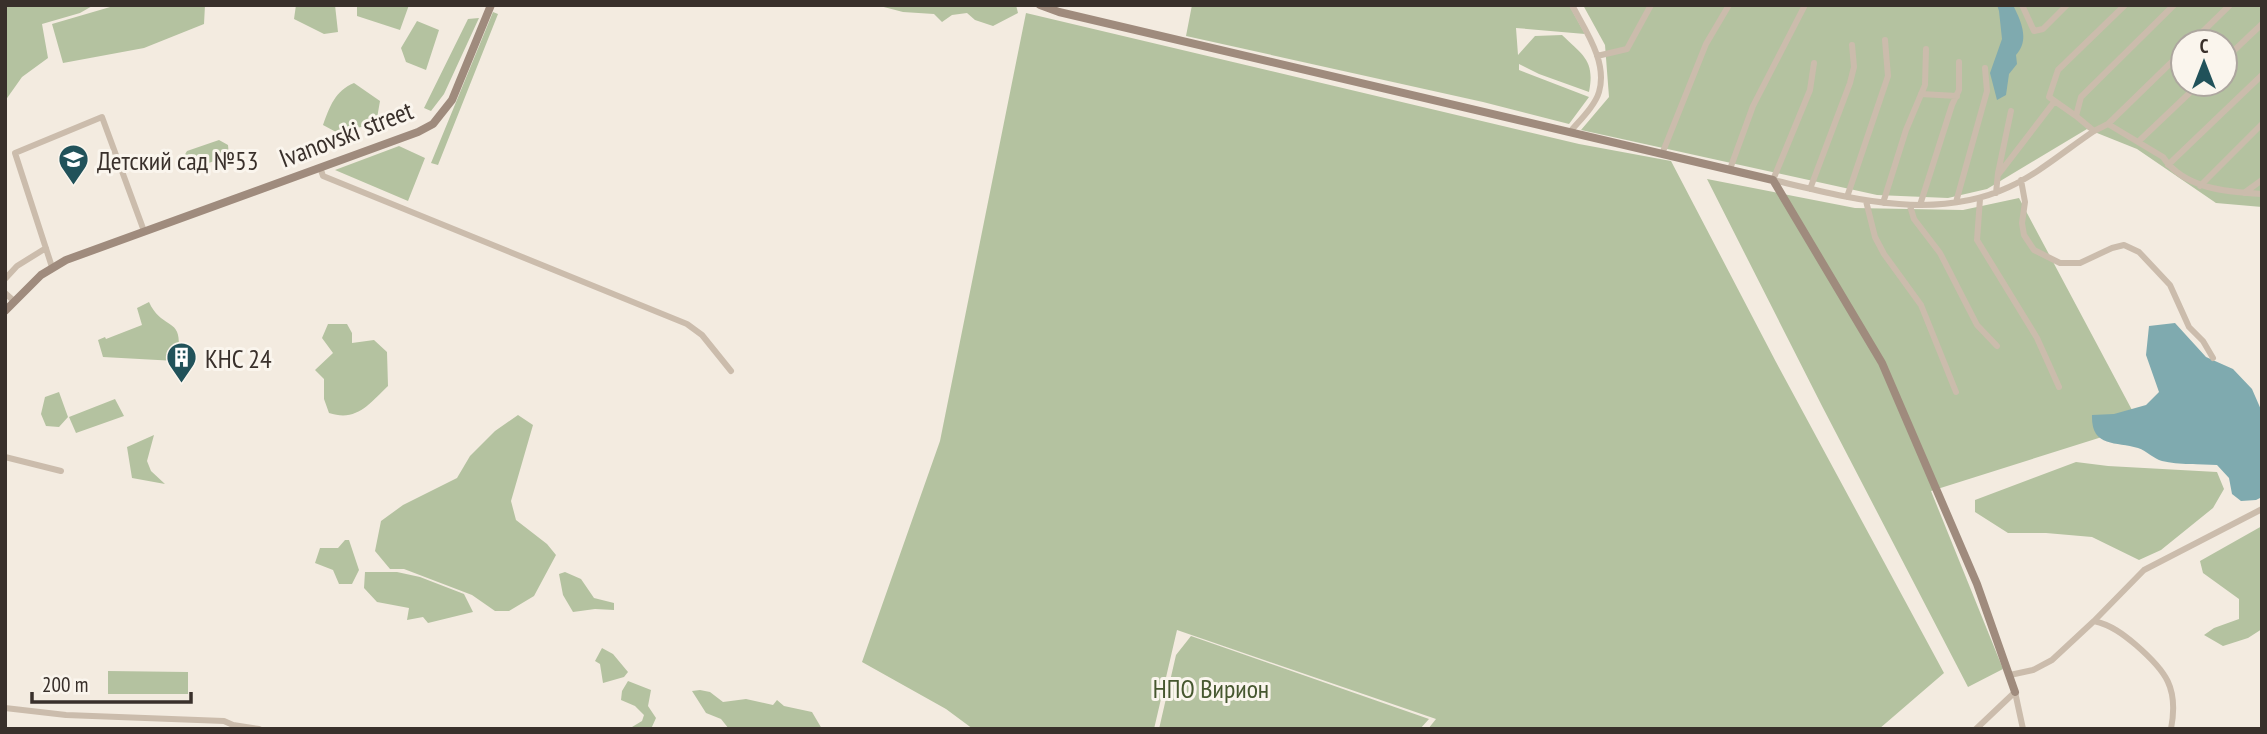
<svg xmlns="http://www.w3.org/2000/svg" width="2267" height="734" font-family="'PT Sans Narrow',sans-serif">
	<rect width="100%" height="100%" fill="#f3ebe0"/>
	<path fill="#b4c2a0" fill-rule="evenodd" d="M 5,5 L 94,5 L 80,13 L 42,24 L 48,58 L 22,77 L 5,101 Z
		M 117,5 L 205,5 L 204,24 L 144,48 L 63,63 L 52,24 Z
		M 296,5 L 335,5 L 338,32 L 324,34 L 294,19 Z
		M 357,5 L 409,5 L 400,30 L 357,16 Z
		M 876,5 L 1016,5 L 1018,13 L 993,26 L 975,20 L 967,13 L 952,15 L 942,22 L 934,14 L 903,12 Z
		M 1192,5 L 1569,5 L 1585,34 L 1516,28 L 1518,55 L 1535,36 L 1562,35 C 1584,56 1595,61 1589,92 L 1539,74 L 1519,64 L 1519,70 L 1589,97 L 1569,124 L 1483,102 L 1186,36 Z
		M 1583,5 L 2262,5 L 2262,207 L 2216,203 L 2137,149 L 2087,129 L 1987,189 L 1948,198 L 1877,195 L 1581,130 L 1609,97 L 1605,45 ZM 2183,42 L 2225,42 L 2225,84 L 2183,84 Z
		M 493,12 L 498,14 L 438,165 L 431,163 Z
		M 1026,13 L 1579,144 L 1671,161 L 1776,362 L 1944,673 L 1879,729 L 1428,729 L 1436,719 L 1177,630 L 1154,729 L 973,729 L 946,709 L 862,662 L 940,441 Z
		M 479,18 L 444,94 L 431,111 L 424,108 L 468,19 Z
		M 417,21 L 439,30 L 426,70 L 406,62 L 401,48 Z
		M 354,83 L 380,101 L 376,124 L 336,132 L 323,125 C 330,106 335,91 354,83 Z
		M 219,140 L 228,145 L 229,156 L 194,168 L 187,166 L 184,156 L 187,151 Z
		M 399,146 L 425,158 L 408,201 L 335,170 Z
		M 1707,179 L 1855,208 L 1963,210 L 2019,198 L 2140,425 L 1931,491 L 2003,669 L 1968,687 L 1822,406 Z
		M 149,302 C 163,333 187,314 176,361 L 103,357 L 98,340 L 105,337 L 106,339 L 142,325 L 137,308 Z
		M 328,324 L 347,324 L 352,333 L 352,343 L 374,340 L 387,352 L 388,386 C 369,404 357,422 329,413 L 324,399 L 324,379 L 315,370 L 333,353 L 322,338 Z
		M 59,392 L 68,417 L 59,427 L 46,426 L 41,414 L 45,397 Z
		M 115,399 L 124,416 L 76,433 L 69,417 Z
		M 518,415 L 533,425 L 511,501 L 516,520 L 547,544 L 556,555 L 534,596 L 509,611 L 495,611 L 472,595 L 404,569 L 390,569 L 375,551 L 381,521 L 403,505 L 457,478 L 470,456 L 495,431 Z
		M 154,435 L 147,461 L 151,471 L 165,484 L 132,478 L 127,447 Z
		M 2076,462 L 2108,466 L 2217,472 L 2224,489 L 2213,508 L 2161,550 L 2139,560 L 2092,537 L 2046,533 L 2008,533 L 1975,512 L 1975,500 Z
		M 2262,526 L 2262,629 L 2248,638 L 2223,646 L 2204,635 L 2214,628 L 2239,619 L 2239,599 L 2203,573 L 2200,561 Z
		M 345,540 L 349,540 L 359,570 L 352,584 L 339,584 L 333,570 L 315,563 L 320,548 L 338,548 Z
		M 365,572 L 397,572 L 420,577 L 464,594 L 473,612 L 428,623 L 423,617 L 407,620 L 409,608 L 377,602 L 364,588 Z
		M 565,572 L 581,579 L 594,598 L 614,603 L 614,610 L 595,609 L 573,612 L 563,595 L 559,574 Z
		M 1191,636 L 1429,719 L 1420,729 L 1159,729 L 1176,655 Z
		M 602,648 L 613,654 L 628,672 L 624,677 L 603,683 L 600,664 L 595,661 Z
		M 108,671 L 188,672 L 188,694 L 108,694 Z
		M 628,681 L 651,690 L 648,706 L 656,718 L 651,729 L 633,729 L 632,727 L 642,721 L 644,715 L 635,706 L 621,700 L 622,691 Z
		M 700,690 L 710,692 L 723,702 L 746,699 L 773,705 L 777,700 L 784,706 L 812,712 L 822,729 L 729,729 L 721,719 L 706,713 L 692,691 Z"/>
	<path fill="#7faaaf" d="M 1997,5 L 2013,5 C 2021,21 2030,40 2016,55 L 2017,64 L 2009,74 L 2006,95 L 1997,100 L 1990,73 L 2002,39 L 1999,11 Z
		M 2175,323 L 2206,357 L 2233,369 L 2252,389 L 2262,412 L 2262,497 L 2256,500 L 2241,501 L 2232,494 L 2229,478 L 2217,465 C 2200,464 2179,465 2162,461 C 2154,459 2147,451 2138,448 C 2116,441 2091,448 2092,415 L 2114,414 L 2146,405 L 2159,392 L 2146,355 L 2149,326 Z"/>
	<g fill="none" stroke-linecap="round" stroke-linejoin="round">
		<path stroke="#cbbcac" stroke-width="6" d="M 2022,5 L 2034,31 L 2043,29 L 2067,5
			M 2192,42 L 2230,5
			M 1597,56 L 1627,49 L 1651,5
			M 2225,59 L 2262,24
			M 1814,63 L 1810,90 L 1773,180 C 1849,198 1934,222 2009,187 C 2038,174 2067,149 2094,131 L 2108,124 L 2163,157 C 2184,189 2227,192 2262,194
			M 1921,94 L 1957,96
			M 2076,116 L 2049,97 L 2058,70 L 2125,5
			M 2108,124 L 2183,51
			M 2094,131 L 2076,116 L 2081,97 L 2174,5
			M 1570,132 C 1579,121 1595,106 1599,92 C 1608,62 1585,30 1572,5
			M 2139,141 L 2199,84
			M 1662,154 L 1706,44 L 1729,5
			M 2168,165 L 2262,75
			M 320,167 L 323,176 L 687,324 L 702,335 L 731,371
			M 1730,169 L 1753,106 L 1805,5
			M 1998,175 L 2054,102
			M 2021,180 L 2025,202 L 2022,223 L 2024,235 L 2034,250 L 2060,263 L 2080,263 L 2112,248 L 2124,245 L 2139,252 L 2170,285 L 2189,327 L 2203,341 L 2213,358
			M 2200,186 L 2262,124
			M 1810,189 L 1850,83 L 1854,67 L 1852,45
			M 1996,193 L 1998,173 L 2011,111
			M 2244,193 L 2262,180
			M 1847,197 L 1888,76 L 1885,40
			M 1980,199 L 1977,240 L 2037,338 L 2059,387
			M 1866,201 L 1875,237 L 1884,254 L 1921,305 L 1956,392
			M 1956,202 L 1987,91 L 1985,68
			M 1883,203 L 1906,130 L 1925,85 L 1926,49
			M 1920,205 L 1952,105 L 1959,90 L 1959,62
			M 1910,206 L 1914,219 L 1940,253 L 1977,325 L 1997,346
			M 52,267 L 15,153 L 102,117 L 144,231
			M 5,279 L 17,266 L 46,248
			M 5,293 L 14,301
			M 5,457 L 61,471
			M 2094,621 L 2144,570 L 2262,509
			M 2010,675 L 2033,670 L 2052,660 L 2094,621 C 2111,625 2123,634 2136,645 C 2166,671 2179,688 2171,729
			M 2015,692 L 2023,729
			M 5,708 L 66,715 L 224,721 L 233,725 L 259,729
			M 1976,729 L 2015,692"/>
		<path stroke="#9f8b7d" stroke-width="8" d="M 1040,5 L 1059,12 L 1773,180 L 1882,363 L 1977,584 L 2015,692
			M 5,311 L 41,275 L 66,260 L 418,132 L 433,124 L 452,100 L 491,5"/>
	</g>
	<defs>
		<symbol id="school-pin" viewBox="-11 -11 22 30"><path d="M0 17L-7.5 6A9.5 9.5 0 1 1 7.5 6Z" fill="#21525a" stroke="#faf5ed"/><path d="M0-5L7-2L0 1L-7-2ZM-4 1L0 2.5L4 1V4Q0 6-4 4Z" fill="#fff"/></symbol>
		<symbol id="building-pin" viewBox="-11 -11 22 30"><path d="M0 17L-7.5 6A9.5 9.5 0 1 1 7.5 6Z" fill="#21525a" stroke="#faf5ed"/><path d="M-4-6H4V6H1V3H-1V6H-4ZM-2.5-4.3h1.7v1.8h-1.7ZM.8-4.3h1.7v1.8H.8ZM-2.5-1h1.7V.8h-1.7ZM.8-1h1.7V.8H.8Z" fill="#fff"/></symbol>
	</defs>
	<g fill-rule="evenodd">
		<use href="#school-pin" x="56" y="142" width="35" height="47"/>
		<use href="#building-pin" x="164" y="340" width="35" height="47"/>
	</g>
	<g text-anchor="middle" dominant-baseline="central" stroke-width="6" stroke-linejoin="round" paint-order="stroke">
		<g font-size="26" fill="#39302b" stroke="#faf5ed">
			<text transform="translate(346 134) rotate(-21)">Ivanovski street</text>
		</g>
		<g font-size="26" fill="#39302b" stroke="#faf5ed" text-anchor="start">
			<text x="97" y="160">Детский сад №53</text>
			<text x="205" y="358">КНС 24</text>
		</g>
		<g font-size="26" fill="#46572f" stroke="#faf5ed">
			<text x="1211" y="688">НПО Вирион</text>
		</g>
	</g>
	<rect width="2267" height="734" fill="none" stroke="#39302b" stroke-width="14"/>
	<g transform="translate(2204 63)"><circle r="33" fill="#faf5ed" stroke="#ada69f" stroke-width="2"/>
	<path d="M0-5L12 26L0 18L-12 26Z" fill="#21525a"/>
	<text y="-10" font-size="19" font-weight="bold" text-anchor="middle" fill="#39302b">С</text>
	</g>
	<path d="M32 692v10h159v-10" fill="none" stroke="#39302b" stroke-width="3.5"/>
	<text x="42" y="692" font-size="21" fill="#39302b" stroke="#faf5ed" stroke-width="5" paint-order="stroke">200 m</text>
</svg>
